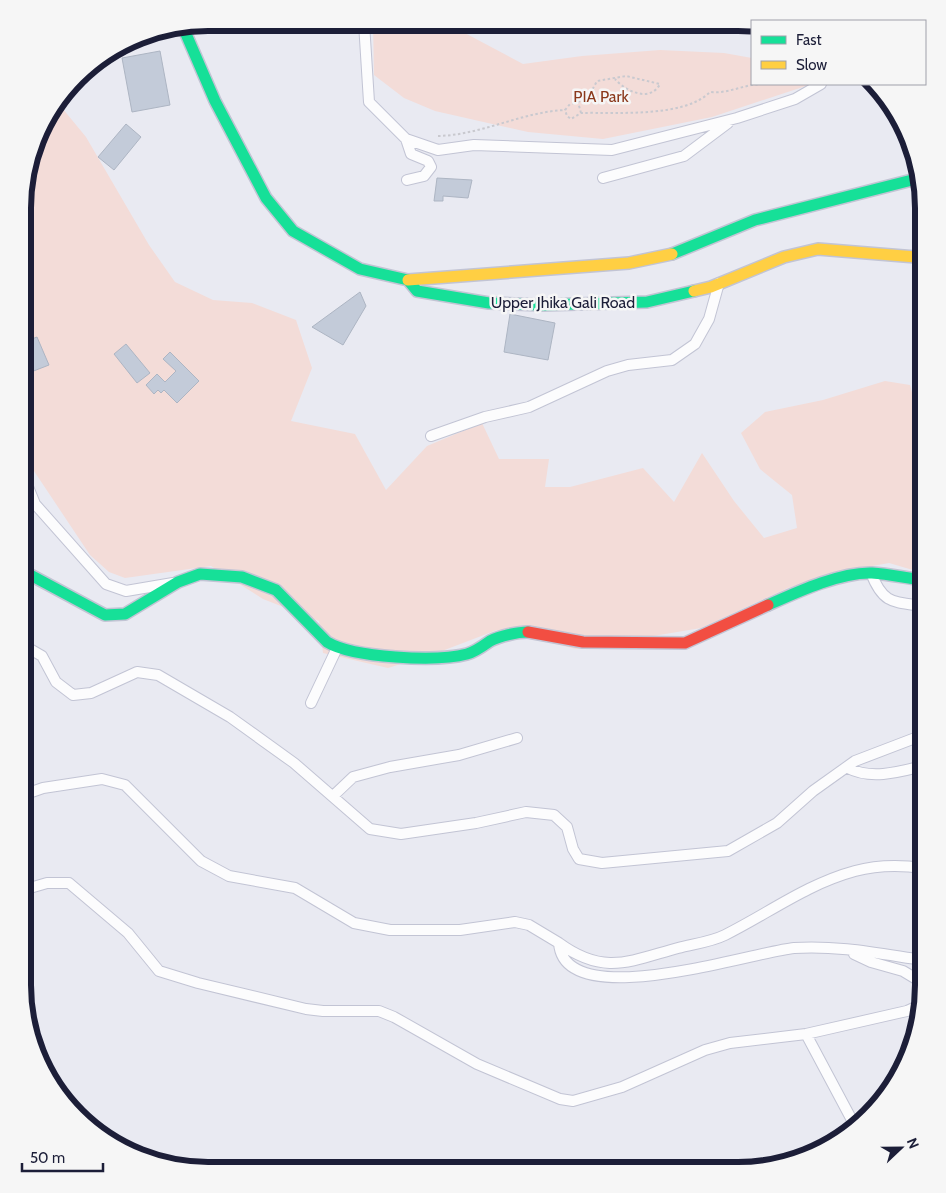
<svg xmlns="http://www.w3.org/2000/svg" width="946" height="1193" font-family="Cabin,sans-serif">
	<rect width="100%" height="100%" fill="#e9eaf2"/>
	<path fill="#f3dcd8" d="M 373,23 L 446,23 L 523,64 L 582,56 L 660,50 L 724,53 L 752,58 L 752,84 L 812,84 L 712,117 L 603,139 L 528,132 L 435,111 L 404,98 L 374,75 Z
		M 58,103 L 86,137 L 149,245 L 175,282 L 213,300 L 252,303 L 296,320 L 312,368 L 291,421 L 355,434 L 386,490 L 427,446 L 482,423 L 499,459 L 549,459 L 545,487 L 570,487 L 643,468 L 674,502 L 702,453 L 734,501 L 764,538 L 797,528 L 792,495 L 760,469 L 741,433 L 765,412 L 823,400 L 885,381 L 910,385 L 923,432 L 923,573 L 889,563 L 839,572 L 788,588 L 701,628 L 576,649 L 497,630 L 442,651 L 388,668 L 323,653 L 319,621 L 263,599 L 211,566 L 125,578 L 109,572 L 90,555 L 24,456 L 24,183 L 47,115 Z"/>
	<path fill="#c3cbd9" stroke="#adb5c3" d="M 160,51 L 170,105 L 132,112 L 122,58 Z
		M 126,124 L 141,137 L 114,170 L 98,157 Z
		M 437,178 L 472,180 L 468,198 L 443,196 L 443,201 L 434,201 Z
		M 360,292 L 366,306 L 343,345 L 312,327 Z
		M 510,314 L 555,323 L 548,360 L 504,352 Z
		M 37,337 L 49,365 L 31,372 L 29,367 L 24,373 L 24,342 Z
		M 126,344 L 150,373 L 137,383 L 114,354 Z
		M 170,352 L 199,381 L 177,403 L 164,390 L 161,393 L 158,390 L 154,394 L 146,385 L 157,374 L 165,382 L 176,371 L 163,359 Z"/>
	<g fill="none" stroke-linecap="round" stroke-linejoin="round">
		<defs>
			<path id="street" d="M 364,23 L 369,102 L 406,139 L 438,150 L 474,145 L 612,150 L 737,118 L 795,99 L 821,84
				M 747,24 L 752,25
				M 406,139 L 411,154 L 428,161 L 431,167 L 424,176 L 407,180
				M 603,178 L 684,156 L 728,123
				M 431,436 L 485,417 L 529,407 L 607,371 L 628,365 L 672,360 L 695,344 L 709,319 L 719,283
				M 24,477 L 35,504 L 106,584 L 126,591 L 173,583
				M 871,573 C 883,604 893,602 923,606
				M 23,645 L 42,656 L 56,682 L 73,695 L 91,693 L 137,672 L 158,675 L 230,717 L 294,763 L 370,829 L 401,834 L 476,823 L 526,812 L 554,815 L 567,827 L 573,849 L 579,859 L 602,863 L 728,851 L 777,823 L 813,791 L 855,761 L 923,735
				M 311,703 L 337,648
				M 848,768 C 871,780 899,772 923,766
				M 23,795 L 43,788 L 102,779 L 125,785 L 201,861 L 229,876 L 295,888 L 354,923 L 390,930 L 460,930 L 515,922 L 529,925 L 559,943 C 564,1015 752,952 794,948 C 837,945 881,954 923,960
				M 333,796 L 353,777 L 390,767 L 459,755 L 517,738
				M 23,890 L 47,883 L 69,883 L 128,933 L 159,971 L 198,983 L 306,1009 L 323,1011 L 379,1011 L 394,1017 L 477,1064 L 560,1099 L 573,1101 L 622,1087 L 705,1050 L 730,1043 L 806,1034 L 907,1011 L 920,1005
				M 559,943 C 604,976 630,961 678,948 C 693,944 711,942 725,935 C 769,913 807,884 855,871 C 877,865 901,865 923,868
				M 854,954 L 871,962 L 903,971 L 923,983
				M 806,1034 L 854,1124"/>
			<path id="fast" d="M 183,27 L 215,101 L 266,198 L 293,231 L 360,269 L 408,280 L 417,291 L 489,303 L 542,305 L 647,302 L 694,291
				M 672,254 L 755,220 L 916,179
				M 23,571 L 105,615 L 125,614 L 178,582 L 200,574 L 242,577 L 276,590 L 327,642 C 353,658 437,662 467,654 C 475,652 483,646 490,641 C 500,636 517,632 528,632
				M 768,605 C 797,592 840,572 872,573 C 889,574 906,578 923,580"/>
			<path id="slow" d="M 408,280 L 629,263 L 672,254
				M 694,291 L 711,287 L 784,257 L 818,249 L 916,257 L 923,260"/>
			<path id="jam" d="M 528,632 L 583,642 L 685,643 L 768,605"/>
		</defs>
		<use href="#street" stroke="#c2c4d4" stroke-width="12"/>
		<use href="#fast" stroke="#c2c4d4" stroke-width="14"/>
		<use href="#slow" stroke="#c2c4d4" stroke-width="14"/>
		<use href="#jam" stroke="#c2c4d4" stroke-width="14"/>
		<path stroke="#c9c9cf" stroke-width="2" stroke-dasharray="2.5 2.5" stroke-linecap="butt" d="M 578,102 L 590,94 L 597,81 L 626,76 L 660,84 C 650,103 625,91 615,79
			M 581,113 L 578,102 L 570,104 L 565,110 L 567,116 L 571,119 L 581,113 C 618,112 684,118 710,92 C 727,94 743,85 760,84
			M 438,136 C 482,135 521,112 565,110"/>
		<use href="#street" stroke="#fcfcfd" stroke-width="10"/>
		<use href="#fast" stroke="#16e098" stroke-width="11"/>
		<use href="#slow" stroke="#ffcf43" stroke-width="11"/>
		<use href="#jam" stroke="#f24e42" stroke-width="11"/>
	</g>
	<g text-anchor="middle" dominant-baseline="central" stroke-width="5" stroke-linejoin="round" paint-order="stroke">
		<g font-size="16" fill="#8b391c" stroke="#f6f6f6">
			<text x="601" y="96">PIA Park</text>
		</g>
		<g font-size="16" fill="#1c1e38" stroke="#f6f6f6">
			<text x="563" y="302">Upper Jhika Gali Road</text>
		</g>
	</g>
	<path d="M0 0H946V1193H0ZM208 31H738A177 177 0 0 1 915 208V985A177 177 0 0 1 738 1162H208A177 177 0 0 1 31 985V208A177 177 0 0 1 208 31Z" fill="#f6f6f6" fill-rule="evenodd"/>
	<path fill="none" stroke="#1c1e38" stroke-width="6" d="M208 31H738A177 177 0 0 1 915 208V985A177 177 0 0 1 738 1162H208A177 177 0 0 1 31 985V208A177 177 0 0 1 208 31Z"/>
	<rect x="751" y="20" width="175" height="65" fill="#f6f6f6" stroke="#9fa0aa"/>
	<rect x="761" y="36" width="25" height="8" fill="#16e098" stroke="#9fa0aa"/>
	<text x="796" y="45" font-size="15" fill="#1c1e38">Fast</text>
	<rect x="761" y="61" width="25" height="8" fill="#ffcf43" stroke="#9fa0aa"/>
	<text x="796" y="70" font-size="15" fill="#1c1e38">Slow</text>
	<g transform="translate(901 1148) rotate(68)" stroke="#f6f6f6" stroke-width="4" paint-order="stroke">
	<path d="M0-4L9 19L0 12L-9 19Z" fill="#1c1e38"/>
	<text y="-8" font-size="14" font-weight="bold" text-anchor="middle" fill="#1c1e38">N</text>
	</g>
	<path d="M22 1163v8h81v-8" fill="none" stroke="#1c1e38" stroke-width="2.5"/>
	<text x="30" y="1163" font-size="15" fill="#1c1e38" stroke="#f6f6f6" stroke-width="4" paint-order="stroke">50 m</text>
</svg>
